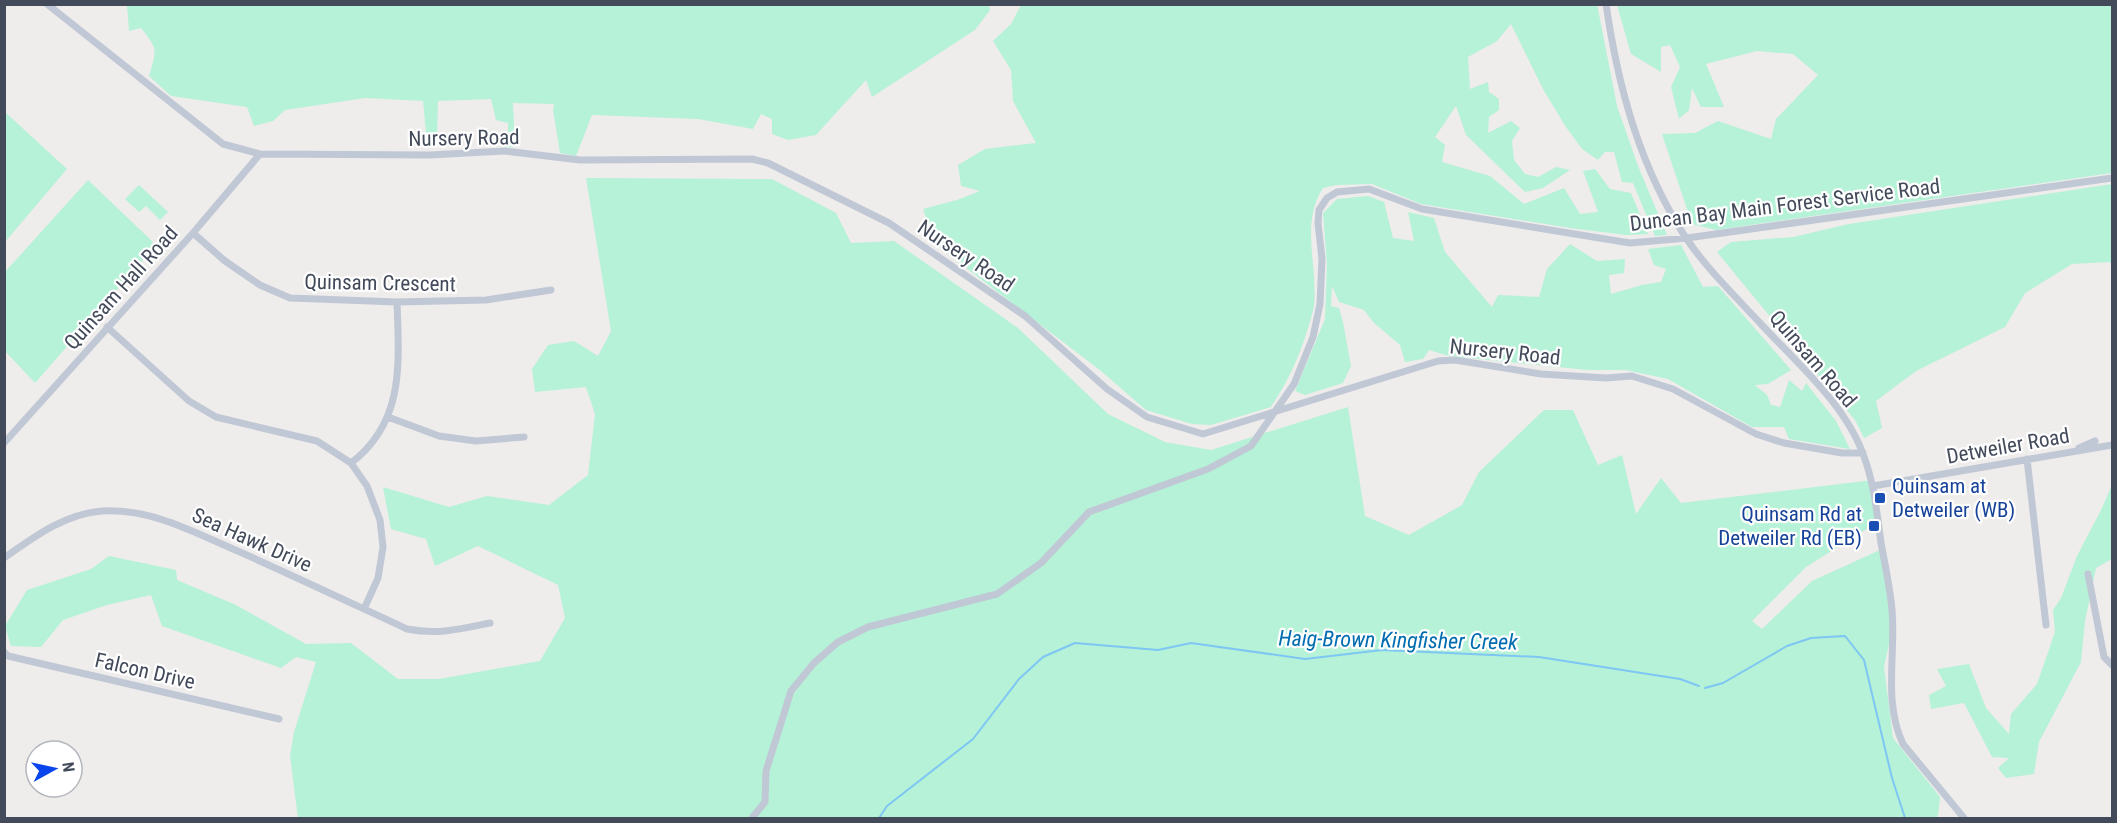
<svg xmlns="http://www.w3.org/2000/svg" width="2117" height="823" font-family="'Roboto Condensed',sans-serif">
	<rect width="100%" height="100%" fill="#efecec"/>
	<path fill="#b5f2d7" d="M 989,4 L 990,10 L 975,30 L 872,97 L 866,80 L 816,135 L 788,140 L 772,134 L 772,119 L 761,114 L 753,129 L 698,119 L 592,115 L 576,156 L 560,153 L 553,110 L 554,104 L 513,103 L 515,147 L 501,147 L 499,138 L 508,135 L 508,123 L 496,120 L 491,99 L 438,101 L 437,141 L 427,143 L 423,101 L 365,98 L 285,110 L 273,121 L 254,126 L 247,107 L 171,96 L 149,76 C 157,50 158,49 141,28 L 129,31 L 127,5 Z
		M 1597,4 L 1617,106 L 1638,166 L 1667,235 L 1655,236 L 1633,183 L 1622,182 L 1614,152 L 1605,152 L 1598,160 L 1582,149 L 1566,127 L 1544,91 L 1511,24 L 1497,41 L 1468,57 L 1470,89 L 1488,82 L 1489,92 L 1499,99 L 1499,110 L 1489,117 L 1488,133 L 1511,121 L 1520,128 L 1512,141 L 1514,160 L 1525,174 L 1538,177 L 1556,167 L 1570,170 L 1543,188 L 1525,192 L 1466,135 L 1456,106 L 1435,137 L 1445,145 L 1442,162 L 1490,176 L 1524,204 L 1564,188 L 1580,214 L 1598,212 L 1583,171 L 1595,169 L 1610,189 L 1631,193 L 1648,234 L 1626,235 L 1570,228 L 1421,204 L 1372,184 L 1337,185 L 1323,188 C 1300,223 1318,266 1314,305 C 1313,313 1310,321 1308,328 C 1299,358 1288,381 1271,407 L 1211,425 L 1192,424 L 1146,410 L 1101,371 L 935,244 L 923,209 L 957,200 L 980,191 L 961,186 L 958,165 L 985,149 L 1036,143 L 1013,101 L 1011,70 L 993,41 L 1011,24 L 1021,5 Z
		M 1617,5 L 2112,5 L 2112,173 L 1716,230 L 1692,224 L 1662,134 L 1695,133 L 1718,121 L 1771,139 L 1776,119 L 1818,75 L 1793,54 L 1757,51 L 1706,64 L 1724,107 L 1701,107 L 1692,88 L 1689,110 L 1679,119 L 1671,87 L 1680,67 L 1670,45 L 1661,47 L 1661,72 L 1631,54 Z
		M 5,112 L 67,169 L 5,242 L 4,242 Z
		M 586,178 L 772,179 L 836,213 L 851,243 L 894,241 L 1018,328 L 1108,414 L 1165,442 L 1211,450 L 1348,407 L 1365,516 L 1409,535 L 1462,505 L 1479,472 L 1544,410 L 1573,410 L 1598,465 L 1622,455 L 1636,514 L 1661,478 L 1681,503 L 1873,480 L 1878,522 L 1806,567 L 1752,621 L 1762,629 L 1812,581 L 1882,549 L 1895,616 L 1884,667 L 1893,738 L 1940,797 L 1938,816 L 1935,818 L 298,818 L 290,756 L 294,732 L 316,662 L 296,657 L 281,668 L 162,626 L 151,595 L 107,605 L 63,620 L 41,647 L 11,646 L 5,626 L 27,590 L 91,569 L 109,556 L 176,570 L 177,580 L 236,605 L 306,644 L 351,643 L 398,679 L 439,679 L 540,661 L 565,618 L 558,585 L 478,546 L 435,566 L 426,539 L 391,529 L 383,487 L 449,507 L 487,496 L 549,505 L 588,475 L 595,414 L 586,387 L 535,392 L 532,369 L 548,345 L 574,341 L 598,356 L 611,331 Z
		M 88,180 L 153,242 L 150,252 L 35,383 L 5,351 L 5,272 Z
		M 2112,184 L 2112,266 L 2110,262 L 2072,264 L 2025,293 L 2005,327 L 1916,371 L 1876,401 L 1882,428 L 1864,438 L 1855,420 L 1717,252 L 1731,242 L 1793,237 L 1849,224 Z
		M 139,185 L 168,212 L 160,220 L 146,206 L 139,212 L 125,199 Z
		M 1368,196 L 1384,202 L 1393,238 L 1414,241 L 1408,212 L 1434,218 L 1445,252 L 1492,307 L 1498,295 L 1539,297 L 1547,269 L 1570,244 L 1597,261 L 1625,259 L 1624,273 L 1609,275 L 1611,294 L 1642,285 L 1661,282 L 1666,269 L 1654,265 L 1648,249 L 1681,245 L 1703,287 L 1718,286 L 1791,370 L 1768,384 L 1755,385 L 1767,395 L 1771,405 L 1780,407 L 1789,380 L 1802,391 L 1806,383 L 1836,421 L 1850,449 L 1789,439 L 1784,427 L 1752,427 L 1668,379 L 1626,370 L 1587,370 L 1449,356 L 1429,350 L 1423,359 L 1405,362 L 1400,345 L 1374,323 L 1364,310 L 1339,302 L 1332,286 L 1331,306 L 1339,308 L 1343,322 L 1351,366 L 1343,383 L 1305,395 L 1295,391 L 1325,319 L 1327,264 L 1323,213 L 1337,199 Z
		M 2111,449 L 2112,449 L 2112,559 L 2096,568 L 2085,621 L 2081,662 L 2039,742 L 2034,774 L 2006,778 L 1998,768 L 2009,758 L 1992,757 L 1964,703 L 1931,709 L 1929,695 L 1946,686 L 1937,669 L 1969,664 L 1986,708 L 2009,734 L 2011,714 L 2037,684 L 2055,632 L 2053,610 L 2061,598 L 2077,556 L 2102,508 L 2112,485 Z"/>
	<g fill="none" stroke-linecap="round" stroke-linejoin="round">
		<path stroke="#7ec6f3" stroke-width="2" d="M 1705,688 L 1723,683 L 1787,646 L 1811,638 L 1845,636 L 1864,660 L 1892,778 L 1905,818
			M 879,818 L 887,806 L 973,739 L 1019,679 L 1043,657 L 1075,643 L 1158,650 L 1191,643 L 1305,659 L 1382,650 L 1539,657 L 1680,679 L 1699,686"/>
		<path stroke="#c1c8d5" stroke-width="7" d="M 47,4 L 223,144 L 260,154 L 430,155 L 505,151 L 580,160 L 752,159 L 768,163 L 889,223 L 1025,316 L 1107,389 L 1147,417 L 1203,434 L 1438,361 L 1455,360 L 1541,374 L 1606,378 L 1632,376 L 1673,389 L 1756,434 L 1784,443 L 1842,453 L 1863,453
			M 1606,4 C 1618,87 1640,168 1686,238 C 1707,269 1735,296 1760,323 C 1796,362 1845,404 1863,454 C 1874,482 1877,513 1881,543 C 1885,565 1890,587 1892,610 C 1896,654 1883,702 1903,744 L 1964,818
			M 193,233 L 225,261 L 260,285 L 290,298 L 397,302 L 486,300 L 551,290
			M 107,327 L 189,401 L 216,417 L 317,441 L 351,463 L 367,486 L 380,520 L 383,547 L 378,578 L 364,609
			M 388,417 L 439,436 L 476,441 L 524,437
			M 4,443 L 193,233 L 260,154
			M 2079,448 L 2095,441
			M 2027,459 L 2046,625
			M 351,463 C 405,422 399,363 397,302
			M 1873,486 L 2112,445
			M 4,558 C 34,537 64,514 102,511 C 152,508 195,533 240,552 C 296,577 351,603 407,629 C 438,635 460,629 490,623
			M 2088,574 L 2104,657 L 2112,665
			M 4,652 L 8,656 L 279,719
			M 752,818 L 765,802 L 766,771 L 791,691 L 814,663 L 838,642 L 868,627 L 997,594 L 1041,563 L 1089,512 L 1208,469 L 1251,446 L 1294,384 L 1313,337 L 1320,304 L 1322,259 L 1318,223 L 1319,210 L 1327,198 L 1337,192 L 1369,189 L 1422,209 L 1630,243 L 1687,238 L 2112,178"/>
	</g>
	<g fill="#1a4fb4" stroke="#fff" stroke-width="2">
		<rect x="1874" y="492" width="12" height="12" rx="3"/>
		<rect x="1868" y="520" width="12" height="12" rx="3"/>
	</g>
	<g text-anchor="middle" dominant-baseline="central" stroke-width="4.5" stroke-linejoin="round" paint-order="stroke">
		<g font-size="21" fill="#434b5b" stroke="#fff">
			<text transform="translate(464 138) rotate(-1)">Nursery Road</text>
			<text transform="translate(1785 205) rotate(-7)">Duncan Bay Main Forest Service Road</text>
			<text transform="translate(966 256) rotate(34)">Nursery Road</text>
			<text transform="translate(380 283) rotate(1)">Quinsam Crescent</text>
			<text transform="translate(121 288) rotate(-48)">Quinsam Hall Road</text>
			<text transform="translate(1505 352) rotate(6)">Nursery Road</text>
			<text transform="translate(1813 359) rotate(49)">Quinsam Road</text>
			<text transform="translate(2008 446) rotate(-10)">Detweiler Road</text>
			<text transform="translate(252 540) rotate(24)">Sea Hawk Drive</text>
			<text transform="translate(145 671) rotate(13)">Falcon Drive</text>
		</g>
		<g font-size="21" fill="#164399" stroke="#fff" text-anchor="start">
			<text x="1892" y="486">Quinsam at<tspan x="1892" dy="24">Detweiler (WB)</tspan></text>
			<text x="1862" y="514" text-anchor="end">Quinsam Rd at<tspan x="1862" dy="24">Detweiler Rd (EB)</tspan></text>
		</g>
		<g font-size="22" font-style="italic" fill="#006db1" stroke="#fff">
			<text transform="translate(1398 640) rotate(1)">Haig-Brown Kingfisher Creek</text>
		</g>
	</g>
	<rect width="2117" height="823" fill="none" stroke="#434b5b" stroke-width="12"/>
	<g transform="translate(54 769) rotate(82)"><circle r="28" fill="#ffffff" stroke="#b4b7bd" stroke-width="1.5"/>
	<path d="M0-4.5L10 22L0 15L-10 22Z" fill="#0944ec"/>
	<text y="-9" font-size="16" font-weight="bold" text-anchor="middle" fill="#434b5b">N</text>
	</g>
</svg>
